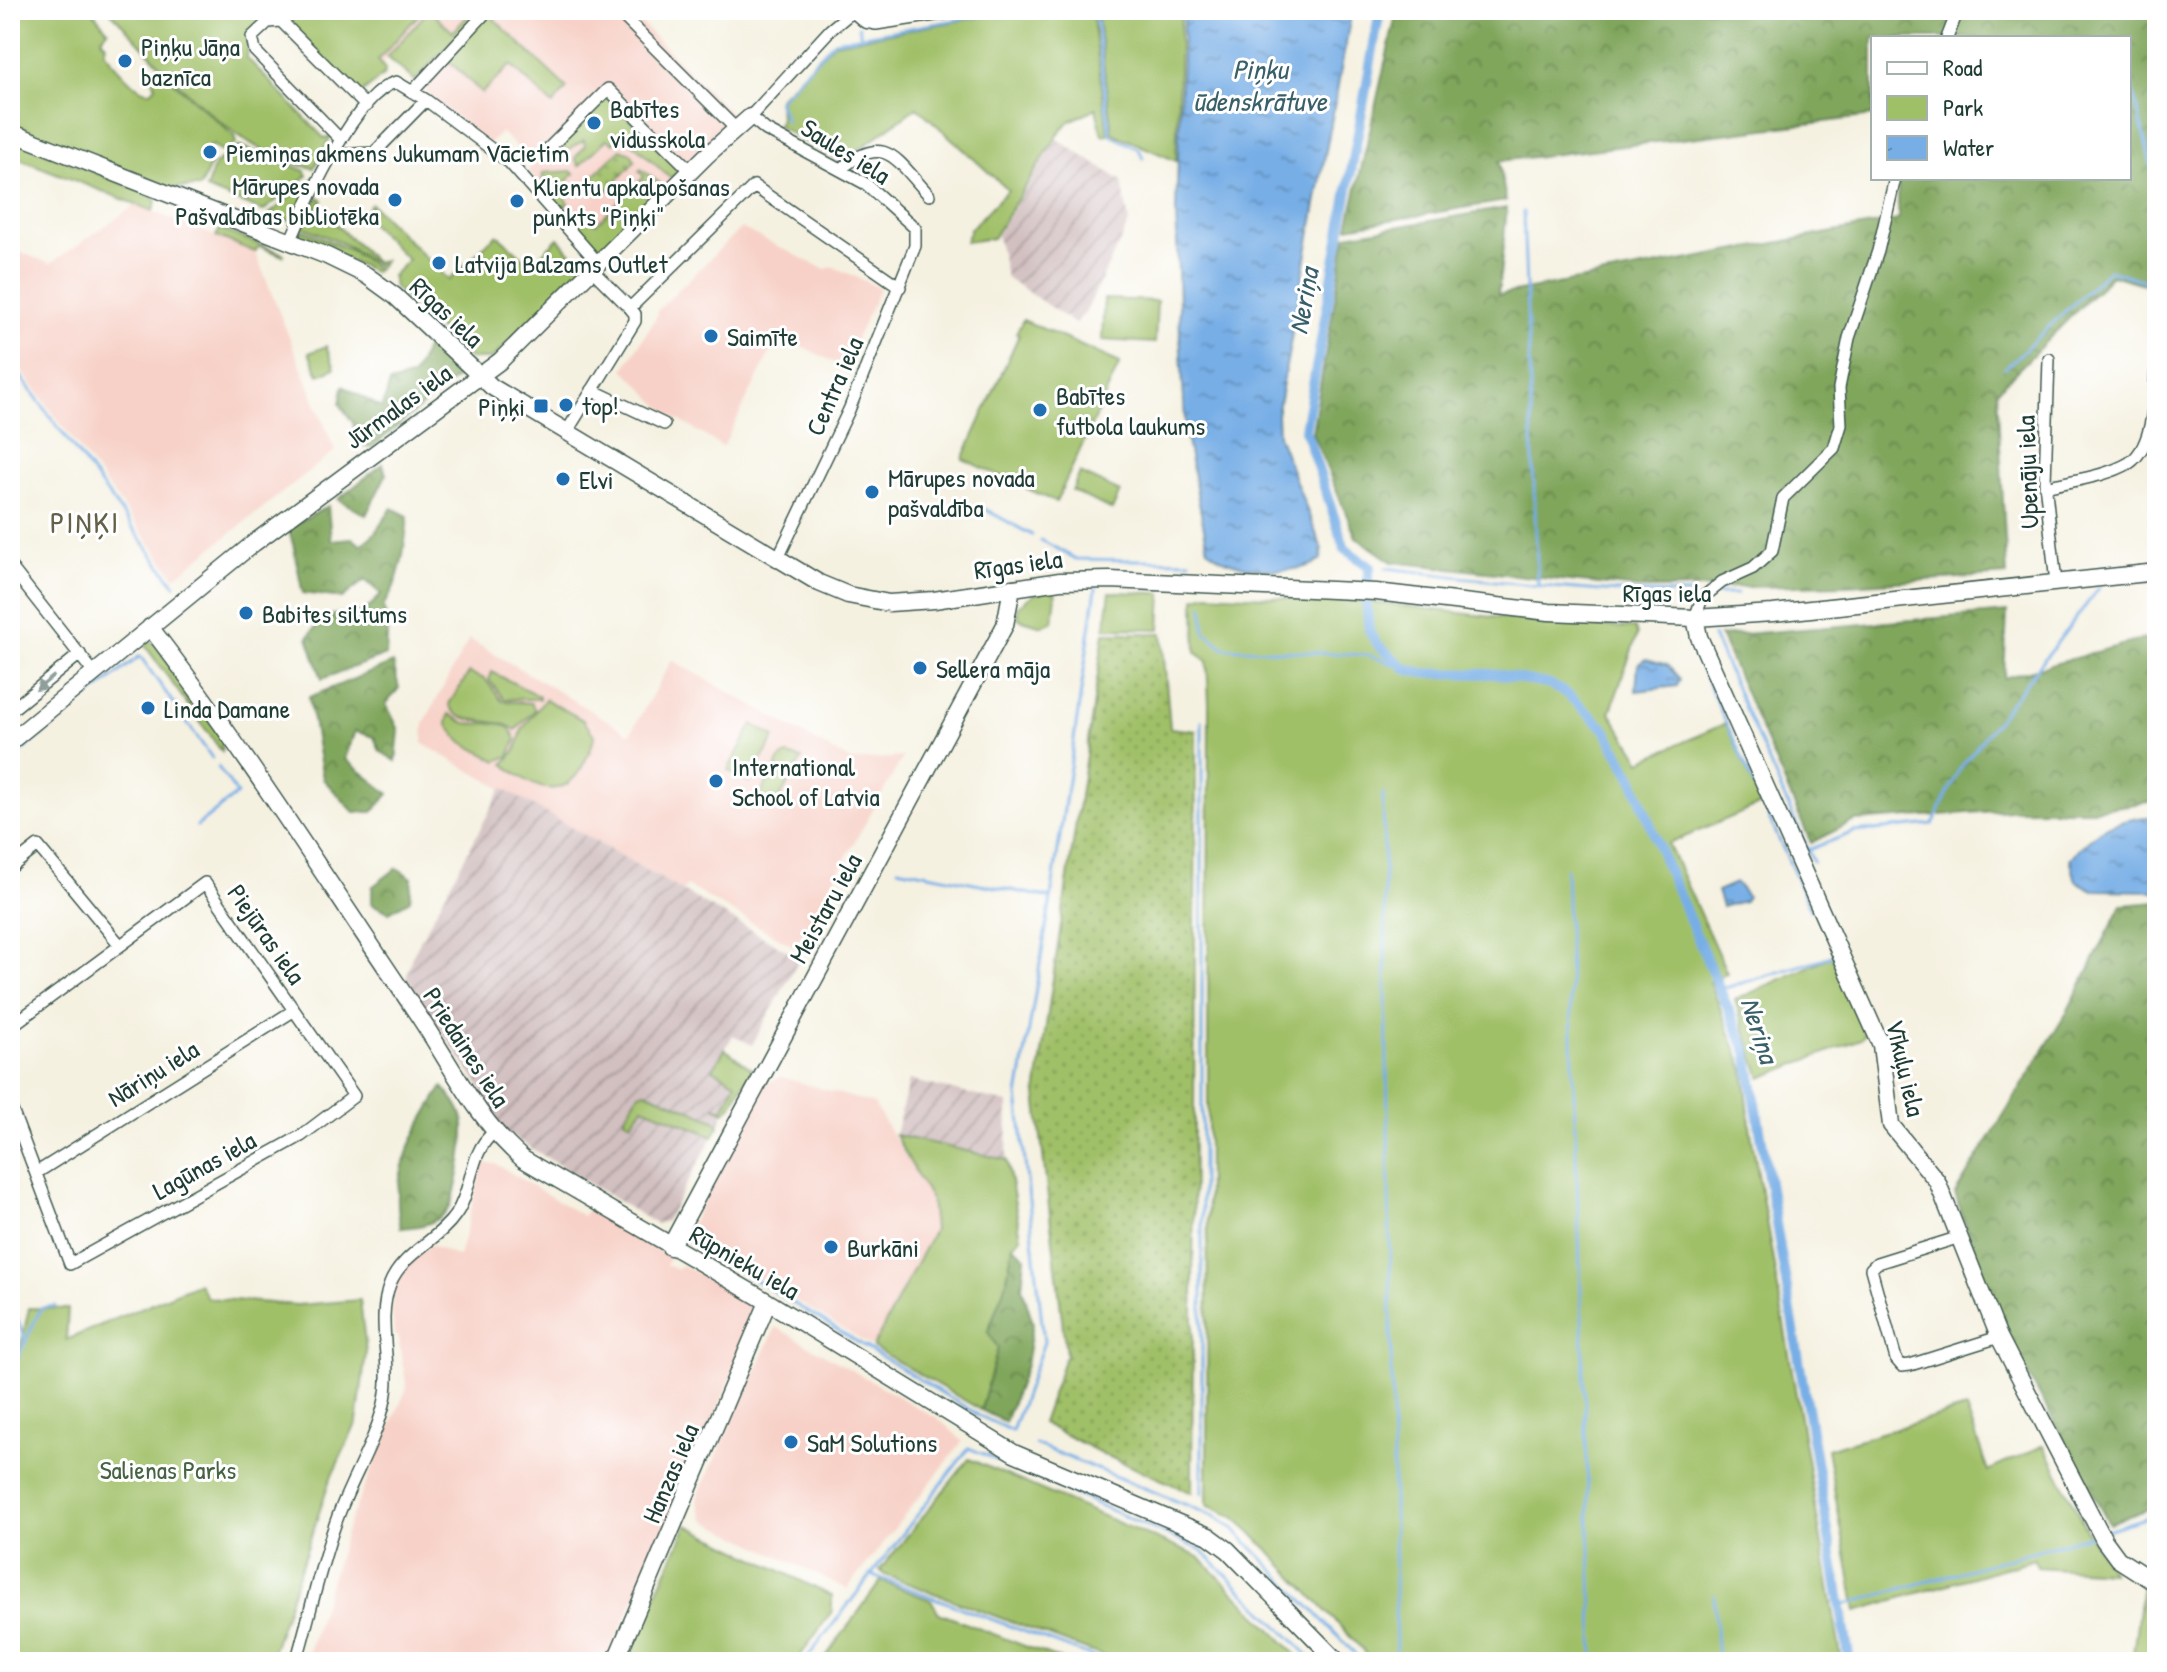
<svg xmlns="http://www.w3.org/2000/svg" width="2167" height="1672" font-family="'Patrick Hand',sans-serif">
	<defs>
		<pattern id="industrial-furrows" width="10" height="10" patternUnits="userSpaceOnUse" patternTransform="scale(2)"><rect width="10" height="10" fill="#d2bfc0"/><path d="M-1 1l2-2M0 10L10 0M9 11l2-2" fill="none" stroke="#aa9c9d"/></pattern>
		<pattern id="forest-crowns" width="20" height="18" patternUnits="userSpaceOnUse" patternTransform="scale(2)"><rect width="20" height="18" fill="#80a65c"/><path d="M2 6a3 3 0 1 1 6 0M12 15a3 3 0 1 1 6 0" fill="none" stroke="#68884d"/></pattern>
		<pattern id="garden-dots" width="8" height="8" patternUnits="userSpaceOnUse" patternTransform="scale(2)"><rect width="8" height="8" fill="#a0c068"/><path d="M2 2h.1M6 6h.1" fill="none" stroke="#829d56" stroke-width="1.8" stroke-linecap="round"/></pattern>
		<pattern id="water-ripples" width="26" height="14" patternUnits="userSpaceOnUse" patternTransform="scale(2)"><rect width="26" height="14" fill="#77aee6"/><path d="M2 4q2-2 4 0t4 0M15 11q2-2 4 0t4 0" fill="none" stroke="#618fbb"/></pattern>
	</defs>
	<rect width="100%" height="100%" fill="#fff"/>
	<filter id="ink" filterUnits="userSpaceOnUse"><feTurbulence type="fractalNoise" baseFrequency=".0125" numOctaves="2"/><feDisplacementMap in="SourceGraphic" scale="16" xChannelSelector="R" yChannelSelector="G"/><feConvolveMatrix kernelMatrix="1 2 1 2 8 2 1 2 1" color-interpolation-filters="sRGB"/></filter>
	<filter id="wash" filterUnits="userSpaceOnUse"><feTurbulence type="fractalNoise" baseFrequency=".006" numOctaves="4" result="noise"/><feDisplacementMap in="SourceGraphic" scale="32" xChannelSelector="R" yChannelSelector="G"/><feGaussianBlur stdDeviation="1.8" result="paint"/><feColorMatrix in="noise" values="0 0 0 0 0 0 0 0 0 0 0 0 0 0 0 0 0 1.4 0 .05"/><feComposite in="paint" operator="in"/></filter>
	<g filter="url(#wash)">
		<rect width="100%" height="100%" fill="#f5f1e1"/>
		<path fill="#f7d1c7" d="M 313,10 L 628,10 L 730,113 L 720,133 L 607,249 L 599,250 L 528,171 L 534,164 L 501,132 L 489,144 L 427,93 L 426,87 L 390,55 L 380,65 Z
			M 136,205 L 255,252 L 335,451 L 175,577 L 10,355 L 10,248 L 50,264 Z
			M 741,228 L 824,269 L 834,267 L 880,288 L 848,356 L 836,363 L 779,335 L 723,447 L 666,412 L 624,369 L 658,314 L 656,312 Z
			M 469,639 L 630,734 L 672,660 L 851,761 L 903,757 L 795,947 L 687,886 L 683,891 L 423,744 L 424,723 Z
			M 781,1077 L 874,1104 L 931,1200 L 934,1230 L 873,1347 L 686,1234 L 765,1083 Z
			M 483,1163 L 496,1164 L 583,1216 L 588,1209 L 669,1257 L 666,1265 L 677,1270 L 681,1265 L 754,1303 L 758,1316 L 753,1329 L 606,1662 L 305,1662 L 349,1523 L 407,1388 L 398,1337 L 394,1336 L 392,1304 L 399,1278 L 409,1262 L 430,1245 L 459,1257 Z
			M 776,1327 L 941,1421 L 963,1441 L 847,1589 L 704,1520 L 697,1498 Z"/>
		<path fill="url(#industrial-furrows)" d="M 1057,139 L 1122,181 L 1129,223 L 1086,311 L 1075,324 L 1006,277 L 997,235 Z
			M 502,788 L 800,958 L 752,1045 L 733,1035 L 714,1069 L 736,1083 L 722,1109 L 715,1107 L 724,1112 L 719,1126 L 666,1221 L 656,1224 L 503,1131 L 483,1091 L 406,980 L 412,956 Z
			M 909,1080 L 1008,1103 L 1007,1160 L 895,1135 Z"/>
		<path fill="#a0c068" stroke="#607e4e" stroke-width="2" d="M 10,10 L 91,10 L 108,30 L 101,39 L 106,44 L 104,51 C 113,64 134,90 150,92 L 156,86 L 150,74 L 157,67 L 234,136 L 236,143 L 223,152 L 212,145 L 205,150 L 211,164 L 200,187 L 171,188 L 10,123 Z
			M 109,10 L 423,10 L 378,60 L 385,69 L 384,75 L 359,95 L 282,17 L 269,15 L 249,32 L 247,58 L 324,138 L 331,136 L 314,168 C 235,157 161,65 109,10 Z
			M 429,10 L 453,32 L 473,10 L 480,11 L 415,81 L 387,57 Z
			M 492,10 L 502,10 L 494,19 L 567,88 L 553,105 L 511,65 L 482,93 L 447,59 Z
			M 1019,10 L 1092,10 L 1108,134 L 1102,135 L 1096,108 L 1070,121 L 1061,130 L 993,238 L 965,242 L 970,229 L 1008,190 L 917,107 L 842,162 L 777,126 L 780,122 L 779,98 L 834,43 Z
			M 1097,10 L 1181,10 L 1176,161 L 1112,133 Z
			M 607,97 L 682,172 L 670,178 L 623,134 L 613,143 L 607,139 L 579,166 L 575,158 L 585,146 L 584,140 L 567,151 L 561,144 Z
			M 10,138 L 151,195 L 156,202 L 153,211 L 20,159 L 10,162 Z
			M 240,146 L 305,171 L 307,176 L 263,211 L 206,189 L 215,164 Z
			M 641,169 L 662,185 L 662,191 L 607,249 L 603,246 L 599,250 L 577,225 L 576,219 L 587,216 L 596,224 L 644,177 L 639,171 Z
			M 571,171 L 574,174 L 559,189 L 568,203 L 562,209 L 542,187 L 543,173 Z
			M 315,177 L 294,222 L 269,214 Z
			M 319,197 L 323,200 L 318,207 L 376,263 L 384,260 L 380,267 L 344,244 L 301,226 Z
			M 371,204 L 449,280 L 497,234 L 531,265 L 558,238 L 578,261 L 582,257 L 585,270 L 491,359 L 471,359 L 394,287 L 392,276 L 408,260 L 362,215 Z
			M 220,229 L 284,254 L 283,256 L 259,246 L 255,252 L 216,236 Z
			M 300,229 L 350,250 L 378,269 L 374,272 L 299,236 Z
			M 1104,299 L 1157,301 L 1155,343 L 1102,340 Z
			M 1023,320 L 1120,363 L 1056,502 L 963,459 L 1019,335 L 1016,333 Z
			M 326,346 L 335,368 L 319,375 L 309,353 Z
			M 1080,473 L 1120,492 L 1112,510 L 1072,491 Z
			M 1052,589 L 1056,595 L 1053,621 L 1042,626 L 1019,619 L 1017,607 L 1034,594 Z
			M 1110,592 L 1162,593 L 1160,629 L 1105,628 Z
			M 1206,594 L 1370,602 L 1550,624 L 1635,628 L 1637,635 L 1610,713 L 1641,761 L 1726,723 L 1762,804 L 1668,844 L 1727,973 L 1710,982 L 1744,1070 L 1751,1133 L 1842,1662 L 1374,1662 L 1251,1532 L 1234,1517 L 1207,1505 L 1209,703 L 1207,661 L 1196,652 L 1195,598 Z
			M 149,641 L 154,643 L 223,740 L 222,752 L 144,644 Z
			M 492,672 L 539,696 L 539,699 L 504,699 L 489,680 Z
			M 469,673 L 485,679 L 502,701 L 531,703 L 535,710 L 516,730 C 493,714 458,729 449,704 Z
			M 545,699 L 583,720 L 594,735 C 593,747 588,755 583,765 C 562,804 532,788 504,764 L 516,750 L 522,730 Z
			M 449,714 C 455,717 460,721 466,723 C 485,727 508,714 516,740 L 509,756 L 497,761 L 460,741 L 447,724 Z
			M 753,724 L 775,737 L 749,782 L 728,770 Z
			M 787,755 L 802,759 L 773,810 L 762,803 L 759,797 L 781,758 Z
			M 1832,956 L 1865,1033 L 1861,1039 L 1761,1078 L 1735,1000 Z
			M 725,1049 L 752,1069 L 730,1108 L 724,1112 L 714,1106 L 723,1109 L 736,1083 L 713,1069 Z
			M 645,1091 L 715,1120 L 719,1126 L 713,1136 L 643,1107 L 631,1123 L 624,1119 L 639,1093 Z
			M 895,1135 L 1007,1160 L 1021,1237 L 1013,1246 L 1007,1280 L 988,1331 L 998,1348 L 981,1410 L 873,1347 L 934,1230 L 931,1200 Z
			M 199,1283 L 207,1298 L 297,1305 L 360,1300 L 366,1353 L 357,1422 L 330,1480 L 269,1662 L 10,1662 L 10,1366 L 20,1349 L 29,1308 L 68,1309 L 66,1340 Z
			M 1966,1408 L 1988,1471 L 2044,1445 L 2087,1531 L 2112,1572 L 2037,1567 L 2035,1559 L 1856,1611 L 1827,1449 Z
			M 969,1459 L 1199,1557 L 1304,1662 L 1119,1662 L 885,1575 L 880,1570 Z
			M 687,1525 L 832,1596 L 832,1611 L 796,1662 L 626,1662 Z
			M 881,1581 L 931,1600 L 939,1613 L 1066,1662 L 822,1662 Z
			M 2142,1585 L 2157,1592 L 2157,1662 L 2132,1662 Z"/>
		<path fill="url(#forest-crowns)" stroke="#507248" stroke-width="2" d="M 1397,10 L 2157,10 L 2157,288 L 2112,275 L 1997,391 L 2007,575 L 1847,585 L 1647,589 L 1392,562 L 1356,537 L 1312,433 L 1346,235 L 1507,208 L 1498,295 L 1898,220 L 1898,178 L 2129,178 L 2129,38 L 1873,38 L 1873,116 L 1499,161 L 1506,201 L 1348,227 Z
			M 427,347 L 449,356 L 460,375 L 372,447 L 357,445 L 353,423 L 340,404 L 343,386 L 382,408 L 390,383 L 413,376 Z
			M 383,464 L 386,475 L 366,515 L 338,499 Z
			M 328,506 L 331,540 L 352,538 L 361,545 L 374,534 L 392,508 L 408,516 C 405,547 401,581 383,607 L 388,621 L 386,655 L 322,679 L 308,637 L 324,616 L 365,612 L 381,594 L 365,580 L 342,598 L 303,593 C 297,572 297,549 288,529 Z
			M 2007,612 L 2004,678 L 2157,635 L 2157,801 L 2093,810 L 2010,810 L 1854,821 L 1811,843 L 1720,636 Z
			M 393,663 L 399,688 L 386,704 L 399,730 L 396,761 L 380,751 L 374,737 L 355,731 L 345,759 L 389,794 L 373,812 L 354,812 L 323,779 L 309,697 Z
			M 397,868 L 412,878 L 410,900 L 389,912 L 372,904 L 372,887 Z
			M 2157,902 L 2157,1506 L 2109,1523 L 1997,1317 L 1955,1194 L 2067,1012 L 2122,905 Z
			M 443,1087 C 453,1098 462,1109 464,1125 C 465,1141 457,1199 447,1211 C 434,1225 418,1227 401,1228 C 388,1176 416,1128 443,1087 Z
			M 1013,1245 L 1025,1257 L 1022,1287 L 1033,1323 L 1026,1365 L 1005,1422 L 981,1410 L 998,1348 L 988,1332 L 1007,1280 Z"/>
		<path fill="url(#garden-dots)" stroke="#607e4e" stroke-width="2" d="M 621,149 L 631,153 L 635,161 L 606,192 L 591,178 Z
			M 1104,633 L 1162,633 L 1170,728 L 1196,731 L 1192,1493 L 1105,1455 L 1042,1423 L 1066,1354 L 1036,1094 Z"/>
		<path fill="url(#water-ripples)" stroke="#4b768d" stroke-width="2" d="M 1184,10 L 1352,10 L 1277,415 L 1278,435 L 1322,549 L 1321,559 C 1299,579 1228,570 1208,549 L 1186,436 L 1180,336 L 1176,209 Z
			M 1646,659 L 1667,665 L 1680,679 L 1677,686 L 1636,691 L 1638,664 Z
			M 2157,816 L 2157,891 L 2093,890 L 2076,881 L 2070,859 C 2097,827 2116,819 2157,816 Z
			M 1736,883 L 1747,896 L 1744,901 L 1722,907 L 1717,891 Z"/>
		<g fill="none" stroke-linecap="round" stroke-linejoin="round">
			<path stroke="#77aee6" stroke-width="3" d="M 1095,10 L 1110,135 L 1139,149 L 1143,158
				M 859,26 L 861,37
				M 2129,76 L 2157,189
				M 786,121 L 778,101 L 834,41 L 1014,10
				M 1523,212 L 1538,586
				M 10,362 L 175,585
				M 2005,368 L 2109,270 L 2157,285
				M 979,506 L 1032,535
				M 1041,540 L 1076,559 L 1190,561
				M 1386,568 C 1488,580 1591,595 1694,594
				M 1713,594 L 1737,594
				M 1203,606 L 1205,632 L 1224,648 L 1368,655 L 1406,669
				M 1713,636 L 1813,862
				M 1689,641 L 1811,910
				M 87,698 L 140,656 L 212,758
				M 10,760 L 76,707
				M 1383,793 L 1396,1655 L 1392,1662
				M 197,826 L 237,794 L 218,767
				M 1808,850 L 1854,832 L 1933,824 L 1959,770 L 2099,588
				M 898,868 L 1051,898
				M 1566,869 L 1594,1662
				M 1722,989 L 1832,956
				M 687,1239 L 980,1416 L 1012,1431 L 1044,1342 L 1018,1096 L 1051,898 L 1096,588
				M 10,1299 L 26,1343
				M 10,1374 L 41,1308 L 55,1306
				M 1035,1444 L 1216,1517 L 1232,1527 L 1363,1662
				M 1202,1493 L 1202,721
				M 2107,1530 L 2157,1514
				M 870,1574 L 1106,1662
				M 1714,1595 L 1718,1662
				M 1840,1606 L 2091,1535
				M 804,1662 L 969,1448 L 1201,1550 L 1315,1662"/>
			<path stroke="#77aee6" stroke-width="10" d="M 1367,584 L 1370,567 L 1345,549 L 1305,430 L 1380,10
				M 1366,600 L 1369,631 L 1377,644 L 1406,669 L 1424,673 L 1496,674 L 1551,685 L 1567,694 L 1604,728 L 1632,777 L 1665,863 L 1747,1052 L 1850,1662"/>
		</g>
	</g>
	<g filter="url(#ink)">
		<g fill="none" stroke-linecap="round" stroke-linejoin="round">
			<defs>
				<path id="street" d="M 617,10 L 735,128
					M 853,12 L 865,22 L 876,24 L 968,10
					M 1947,38 L 1958,10
					M 413,91 L 488,10
					M 340,139 L 255,51 L 252,37 L 268,22 L 281,21 L 366,106
					M 549,148 L 608,89 L 691,171
					M 332,155 L 374,153 L 426,100
					M 841,169 C 886,131 897,161 929,195
					M 290,242 C 306,204 355,93 396,82 L 426,100 L 510,163 L 599,264
					M 593,271 L 630,308 L 754,186 L 900,287
					M 2049,359 L 2045,482 L 2056,583
					M 592,390 L 664,424
					M 566,433 L 635,321 L 635,314 L 630,308
					M 2045,487 C 2072,480 2105,477 2129,463 C 2159,444 2155,371 2157,339
					M 778,558 L 849,410 L 915,246 L 915,228 L 866,184 L 766,130 L 750,117 L 830,30 L 854,10
					M 10,566 L 94,673
					M 1695,618 L 1702,598 L 1722,582 L 1753,568 L 1772,551 L 1783,498 L 1834,448 L 1841,425 L 1839,388 L 1849,338 L 1878,251 L 1895,178
					M 10,711 L 80,654
					M 10,868 L 38,846 L 120,945
					M 10,1027 L 205,883 L 354,1096 L 301,1136 L 70,1264 L 10,1105
					M 36,1173 L 293,1011
					M 1960,1237 L 1877,1263 L 1871,1269 L 1896,1359 L 1902,1366 L 1910,1365 L 1999,1337
					M 296,1662 C 311,1612 321,1559 340,1511 C 354,1475 375,1441 384,1404 C 394,1365 375,1322 390,1284 C 402,1253 438,1241 456,1214 C 473,1189 469,1153 493,1133"/>
				<path id="secondary" d="M 10,132 L 327,256 L 366,275 L 395,296 L 492,387 L 819,583 L 848,595 L 889,603 L 934,600 L 1060,581 L 1110,580 L 1376,592 L 1549,612 L 1695,618 L 1773,613 L 2157,572
					M 1695,618 L 1699,637 L 1881,1045 L 1891,1125 L 1937,1181 L 1999,1337 L 2104,1540 L 2118,1559 L 2157,1584
					M 150,627 C 245,750 329,884 416,1012 C 450,1062 477,1121 523,1159 L 768,1302 L 1014,1453 L 1209,1536 L 1228,1550 L 1338,1662
					M 10,742 L 254,543 L 500,361 L 706,156 L 750,117
					M 670,1247 L 1005,625 L 1012,588
					M 615,1662 L 768,1302"/>
			</defs>
			<use href="#street" stroke="#3f584e" stroke-width="14"/>
			<use href="#secondary" stroke="#3f584e" stroke-width="19"/>
			<use href="#street" stroke="#fff" stroke-width="11"/>
			<use href="#secondary" stroke="#fff" stroke-width="16"/>
		</g>
		<defs><path id="oneway-solid" d="M-6-.8H1V-3.2L6.5 0L1 3.2V.8H-6Z" transform="scale(2)"/></defs>
		<use fill="#8f9e9a" href="#oneway-solid" transform="translate(45 683) rotate(141)"/>
	</g>
	<g fill="#1f6fb2" stroke="#fff" stroke-width="3">
		<circle cx="125" cy="61" r="8"/>
		<circle cx="594" cy="123" r="8"/>
		<circle cx="210" cy="152" r="8"/>
		<circle cx="395" cy="200" r="8"/>
		<circle cx="517" cy="201" r="8"/>
		<circle cx="439" cy="263" r="8"/>
		<circle cx="711" cy="336" r="8"/>
		<circle cx="566" cy="405" r="8"/>
		<rect x="533" y="398" width="16" height="16" rx="4"/>
		<circle cx="1040" cy="410" r="8"/>
		<circle cx="563" cy="479" r="8"/>
		<circle cx="872" cy="492" r="8"/>
		<circle cx="246" cy="613" r="8"/>
		<circle cx="920" cy="668" r="8"/>
		<circle cx="148" cy="708" r="8"/>
		<circle cx="716" cy="781" r="8"/>
		<circle cx="831" cy="1247" r="8"/>
		<circle cx="791" cy="1442" r="8"/>
	</g>
	<g text-anchor="middle" dominant-baseline="central" stroke-width="6" stroke-linejoin="round" paint-order="stroke">
		<g font-size="26" fill="#1f3d34" stroke="#fff" text-anchor="start">
			<text x="141" y="46">Piņķu Jāņa<tspan x="141" dy="30">baznīca</tspan></text>
			<text x="610" y="108">Babītes<tspan x="610" dy="30">vidusskola</tspan></text>
			<text x="226" y="152">Piemiņas akmens Jukumam Vācietim</text>
			<text x="379" y="185" text-anchor="end">Mārupes novada<tspan x="379" dy="30">Pašvaldības bibliotēka</tspan></text>
			<text x="533" y="186">Klientu apkalpošanas<tspan x="533" dy="30">punkts "Piņķi"</tspan></text>
			<text x="455" y="263">Latvija Balzams Outlet</text>
			<text x="727" y="336">Saimīte</text>
			<text x="1056" y="395">Babītes<tspan x="1056" dy="30">futbola laukums</tspan></text>
			<text x="582" y="405">top!</text>
			<text x="525" y="406" text-anchor="end">Piņķi</text>
			<text x="888" y="477">Mārupes novada<tspan x="888" dy="30">pašvaldība</tspan></text>
			<text x="579" y="479">Elvi</text>
			<text x="262" y="613">Babites siltums</text>
			<text x="936" y="668">Sellera māja</text>
			<text x="164" y="708">Linda Damane</text>
			<text x="732" y="766">International<tspan x="732" dy="30">School of Latvia</tspan></text>
			<text x="847" y="1247">Burkāni</text>
			<text x="807" y="1442">SaM Solutions</text>
		</g>
		<g font-size="26" fill="#1f3d34" stroke="#fff">
			<text transform="translate(846 151) rotate(32)">Saules iela</text>
			<text transform="translate(447 312) rotate(43)">Rīgas iela</text>
			<text transform="translate(834 386) rotate(-66)">Centra iela</text>
			<text transform="translate(398 406) rotate(-36)">Jūrmalas iela</text>
			<text transform="translate(2027 472) rotate(-92)">Upenāju iela</text>
			<text transform="translate(1018 564) rotate(-8)">Rīgas iela</text>
			<text x="1667" y="592">Rīgas iela</text>
			<text transform="translate(825 908) rotate(-61)">Meistaru iela</text>
			<text transform="translate(267 934) rotate(55)">Piejūras iela</text>
			<text transform="translate(467 1047) rotate(57)">Priedaines iela</text>
			<text transform="translate(1906 1068) rotate(77)">Vīkuļu iela</text>
			<text transform="translate(153 1073) rotate(-32)">Nāriņu iela</text>
			<text transform="translate(204 1165) rotate(-29)">Lagūnas iela</text>
			<text transform="translate(745 1262) rotate(30)">Rūpnieku iela</text>
			<text transform="translate(670 1473) rotate(-67)">Hanzas iela</text>
		</g>
		<g font-size="26" fill="#466444" stroke="#fff">
			<text x="168" y="1469">Salienas Parks</text>
		</g>
		<g font-size="28" font-style="italic" fill="#395f69" stroke="#fff">
			<text x="1260" y="69">Piņķu<tspan x="1260" dy="32">ūdenskrātuve</tspan></text>
			<text transform="translate(1303 301) rotate(-80)">Neriņa</text>
			<text transform="translate(1760 1030) rotate(72)">Neriņa</text>
		</g>
		<g font-size="30" letter-spacing="2" fill="#656048" stroke="#fff">
			<text x="85" y="522">PIŅĶI</text>
		</g>
	</g>
	<rect width="2167" height="1672" fill="none" stroke="#fff" stroke-width="40"/>
	<rect x="1871" y="36" width="260" height="144" fill="#ffffff" stroke="#a5b1ae" stroke-width="2"/>
	<rect x="1887" y="62" width="40" height="12" fill="#ffffff" stroke="#a5b1ae" stroke-width="2"/>
	<text x="1943" y="76" font-size="24" fill="#1f3d34">Road</text>
	<rect x="1887" y="96" width="40" height="24" fill="#a0c068" stroke="#a5b1ae" stroke-width="2"/>
	<text x="1943" y="116" font-size="24" fill="#1f3d34">Park</text>
	<rect x="1887" y="136" width="40" height="24" fill="url(#water-ripples)" stroke="#a5b1ae" stroke-width="2"/>
	<text x="1943" y="156" font-size="24" fill="#1f3d34">Water</text>
</svg>
